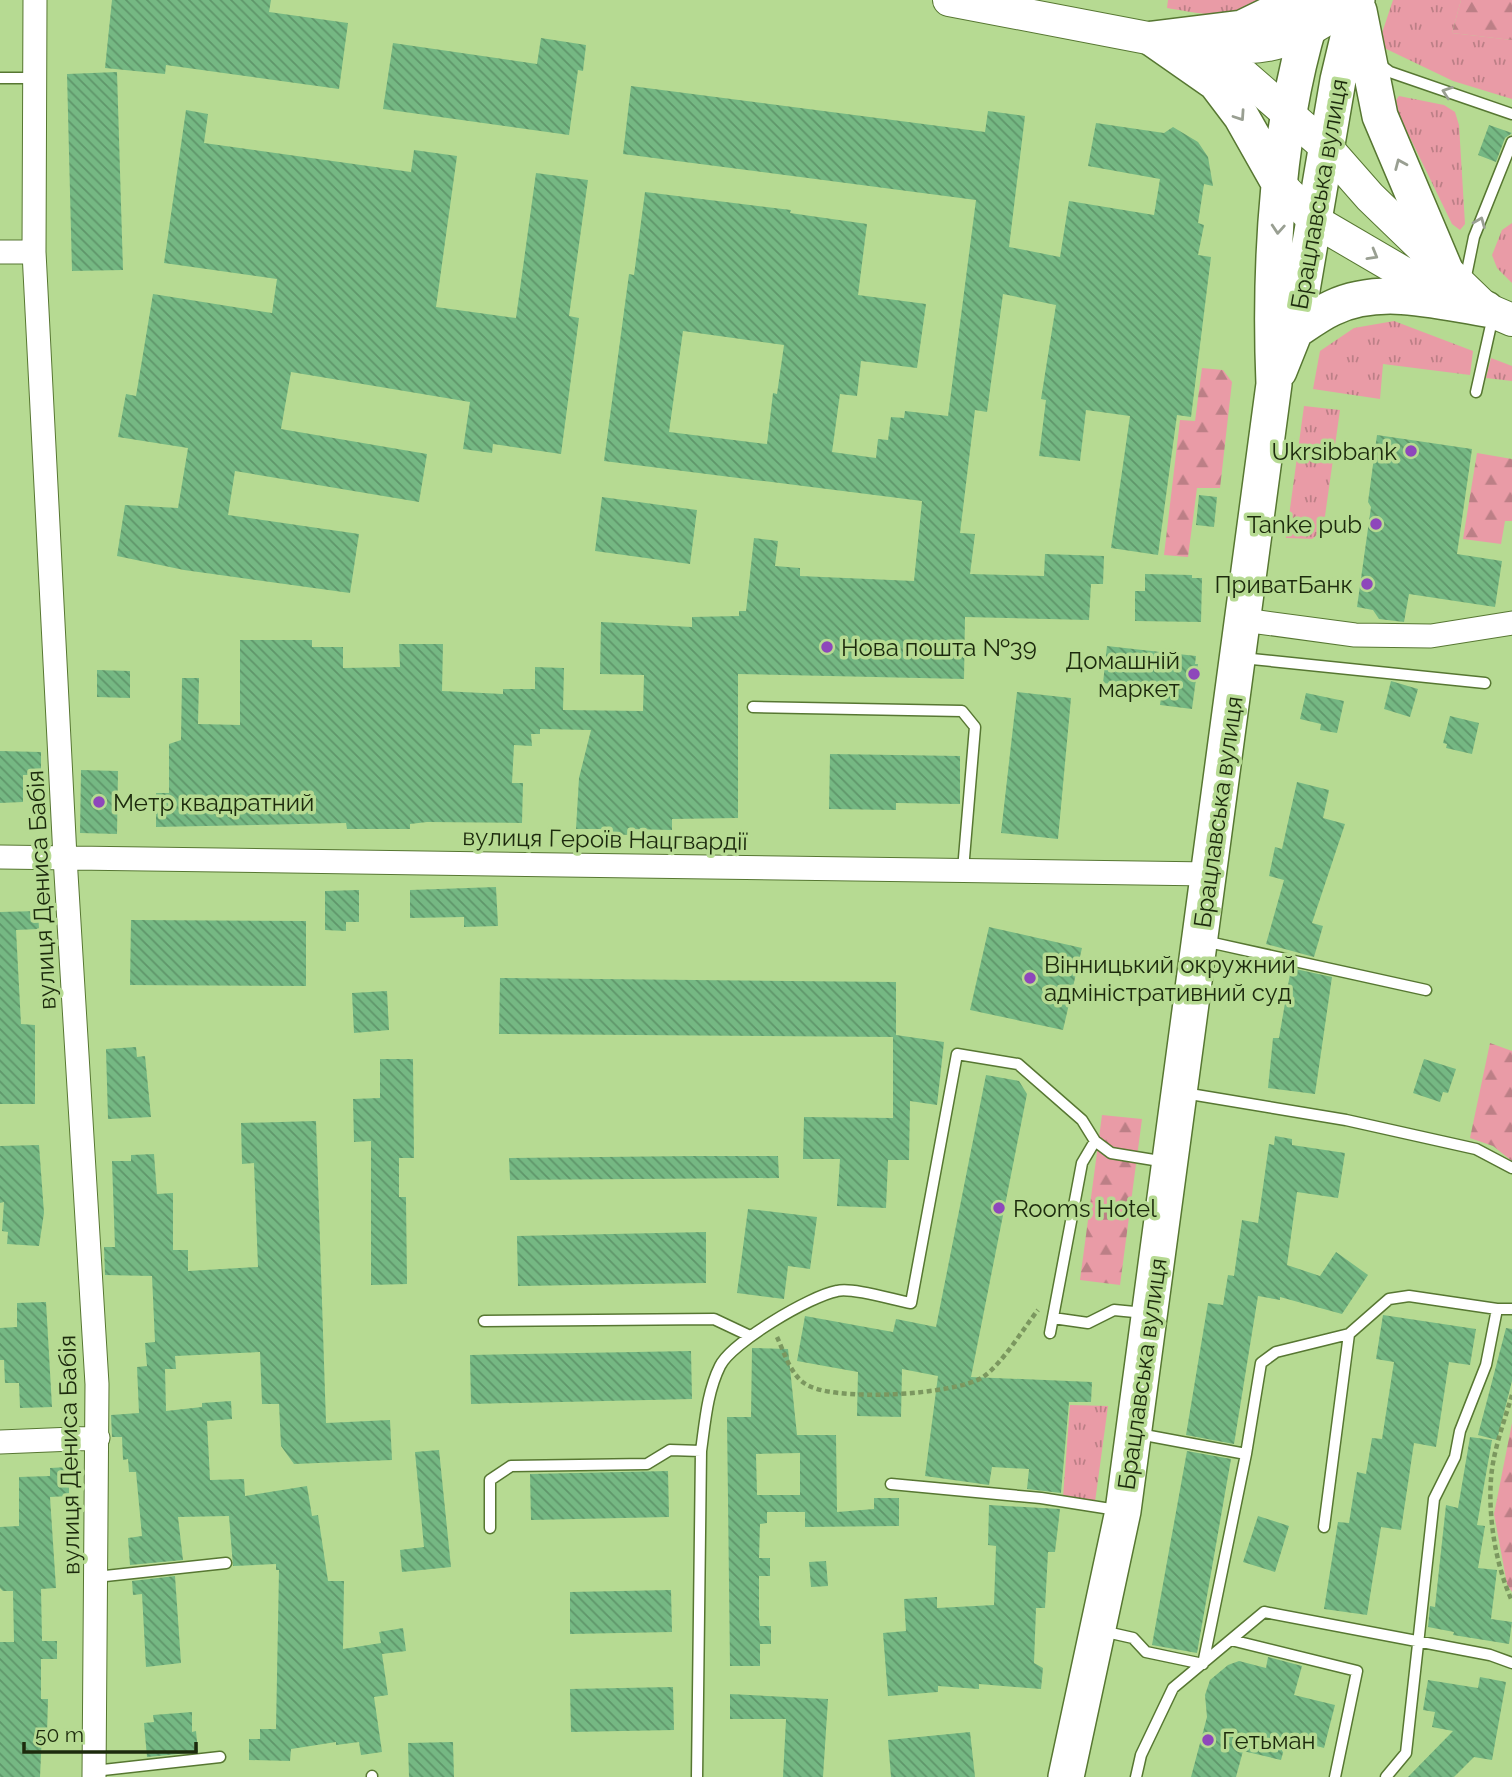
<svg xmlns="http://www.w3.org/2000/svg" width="1512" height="1777" font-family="Raleway,sans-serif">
	<defs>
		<pattern id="grass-tufts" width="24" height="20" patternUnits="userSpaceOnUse" patternTransform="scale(1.75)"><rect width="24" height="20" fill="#e99ba6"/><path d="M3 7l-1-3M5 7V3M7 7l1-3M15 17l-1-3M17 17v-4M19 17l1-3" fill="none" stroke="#bc7f86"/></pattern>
		<pattern id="forest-firs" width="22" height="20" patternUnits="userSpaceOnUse" patternTransform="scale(1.75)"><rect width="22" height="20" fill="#e99ba6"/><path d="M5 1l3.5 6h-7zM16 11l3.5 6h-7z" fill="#bc7f86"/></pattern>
		<pattern id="building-back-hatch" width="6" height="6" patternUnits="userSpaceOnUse" patternTransform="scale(1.75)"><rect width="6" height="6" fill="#75b883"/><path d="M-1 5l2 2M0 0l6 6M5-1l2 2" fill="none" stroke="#5f966a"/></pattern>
	</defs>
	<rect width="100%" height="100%" fill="#b6da92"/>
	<path fill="url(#grass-tufts)" d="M 1168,0 L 1266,0 C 1230,22 1206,14 1167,8 Z
		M 1393,0 L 1461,0 L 1452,33 L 1512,40 L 1512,99 L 1453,81 L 1378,45 Z
		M 1399,96 L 1444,105 L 1455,112 L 1459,125 L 1465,224 L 1460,230 L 1452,224 L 1399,115 L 1396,100 Z
		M 1512,223 L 1512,283 L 1497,268 L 1492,255 L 1502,230 Z
		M 1394,321 L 1473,351 L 1470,375 L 1383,364 L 1380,399 L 1313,389 L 1320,351 L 1354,328 Z
		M 1491,358 L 1512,366 L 1512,381 L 1486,378 Z
		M 1304,406 L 1340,410 L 1323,530 L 1312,539 L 1286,538 Z
		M 1070,1405 L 1108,1406 L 1095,1502 L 1063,1497 Z"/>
	<path fill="url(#forest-firs)" d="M 1461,0 L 1512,0 L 1512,40 L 1452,33 Z
		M 1202,368 L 1223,370 L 1232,382 L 1220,488 L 1197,488 L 1188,557 L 1164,555 L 1180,420 L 1195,421 Z
		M 1477,453 L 1512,459 L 1512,521 L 1505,521 L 1501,544 L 1463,539 Z
		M 1490,1043 L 1512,1051 L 1512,1161 L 1493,1146 L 1470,1138 Z
		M 1102,1115 L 1142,1119 L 1120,1285 L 1080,1280 Z
		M 1512,1423 L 1512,1592 L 1507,1584 L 1494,1514 Z"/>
	<path fill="url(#building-back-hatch)" fill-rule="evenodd" d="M 112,0 L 271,0 L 269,12 L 348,23 L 339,89 L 166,65 L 165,74 L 105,68 Z
		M 541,38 L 586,45 L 583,71 L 578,70 L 569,135 L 383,109 L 393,43 L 537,64 Z
		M 117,72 L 123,270 L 72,271 L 67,74 Z
		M 631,86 L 985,132 L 988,111 L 1025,116 L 1009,247 L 1060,257 L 1069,201 L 1154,215 L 1160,179 L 1088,166 L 1096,123 L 1164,133 L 1173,127 L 1198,142 L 1208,157 L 1213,186 L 1204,184 L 1198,223 L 1204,225 L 1198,255 L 1211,257 L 1191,417 L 1177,415 L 1158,555 L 1111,548 L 1130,416 L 1086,410 L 1080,461 L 1039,456 L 1046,400 L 1041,399 L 1056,305 L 1003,294 L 987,412 L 975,410 L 960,533 L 975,534 L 970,574 L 1044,576 L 1045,554 L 1104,556 L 1103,584 L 1091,584 L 1089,620 L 965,617 L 964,679 L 738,674 L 738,818 L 672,819 L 672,830 L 629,829 L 629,835 L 610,834 L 610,829 L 576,829 L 579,778 L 591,730 L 540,729 L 540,734 L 531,734 L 532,746 L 514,745 L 512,783 L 523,783 L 522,823 L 427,822 L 410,824 L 410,829 L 347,829 L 346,823 L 156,827 L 156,793 L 169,793 L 169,744 L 181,740 L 182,678 L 199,678 L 198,724 L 240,725 L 240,640 L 312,640 L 312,647 L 343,647 L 343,668 L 400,667 L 399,644 L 443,644 L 442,691 L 503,694 L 503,689 L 535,689 L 535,667 L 564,668 L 563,710 L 643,711 L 644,675 L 600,674 L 601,622 L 692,627 L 692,617 L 739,616 L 739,611 L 746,611 L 754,538 L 778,541 L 775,566 L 800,568 L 800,576 L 914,581 L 922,501 L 604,461 L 629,274 L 634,275 L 645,192 L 791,210 L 790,213 L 867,224 L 858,295 L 926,304 L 917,368 L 861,361 L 857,396 L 840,394 L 832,452 L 876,458 L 878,439 L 888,440 L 891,417 L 904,418 L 905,411 L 948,416 L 976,200 L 623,154 ZM 683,331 L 784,345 L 777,394 L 773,393 L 767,444 L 669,432 Z
		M 186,110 L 208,114 L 204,143 L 411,172 L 414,150 L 457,156 L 436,307 L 516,318 L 536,173 L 588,180 L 569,316 L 579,318 L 561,454 L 493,444 L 492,453 L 463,449 L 470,402 L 291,372 L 281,429 L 427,454 L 419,502 L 235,471 L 228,515 L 359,534 L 350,593 L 184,570 L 117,556 L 125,505 L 178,508 L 188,448 L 118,437 L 126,394 L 136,396 L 153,294 L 272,313 L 277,279 L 164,263 Z
		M 1489,125 L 1512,133 L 1505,138 L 1496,162 L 1478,155 Z
		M 1377,435 L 1472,449 L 1457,554 L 1502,561 L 1495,607 L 1409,594 L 1404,622 L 1379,619 L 1373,610 L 1357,607 L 1371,507 L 1368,502 Z
		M 1199,495 L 1217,497 L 1214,527 L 1196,525 Z
		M 602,497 L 697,510 L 690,564 L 595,551 Z
		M 1145,574 L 1192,575 L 1192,578 L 1202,578 L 1201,622 L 1135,621 L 1135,591 L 1145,591 Z
		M 1107,646 L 1196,656 L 1195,664 L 1198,664 L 1192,709 L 1160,705 L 1162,690 L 1103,683 Z
		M 97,670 L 130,671 L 130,698 L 97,697 Z
		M 1391,681 L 1418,689 L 1410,717 L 1384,709 Z
		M 1017,692 L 1071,698 L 1058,839 L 1001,833 Z
		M 1306,693 L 1344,701 L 1337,733 L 1320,730 L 1321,724 L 1300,719 Z
		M 1450,716 L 1479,723 L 1472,754 L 1446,748 L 1447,744 L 1443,743 Z
		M 0,751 L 41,752 L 41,775 L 23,775 L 23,802 L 0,803 Z
		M 830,754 L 960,756 L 960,804 L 896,803 L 896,810 L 829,809 Z
		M 81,770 L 118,771 L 117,834 L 80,833 Z
		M 1297,782 L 1329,790 L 1323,818 L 1345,824 L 1312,923 L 1323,926 L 1314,957 L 1266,944 L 1284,880 L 1269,876 L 1275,847 L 1282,849 Z
		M 496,887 L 498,926 L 464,927 L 464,917 L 410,918 L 410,890 Z
		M 359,890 L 359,922 L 346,922 L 346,931 L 325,930 L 325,891 Z
		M 38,911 L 39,929 L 16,930 L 21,1024 L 35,1025 L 35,1104 L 0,1104 L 0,912 Z
		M 131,920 L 306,921 L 306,986 L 130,985 Z
		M 989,927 L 1082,948 L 1063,1030 L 970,1010 Z
		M 1291,968 L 1332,977 L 1315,1094 L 1268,1088 L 1273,1038 L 1279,1038 Z
		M 500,978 L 896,982 L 896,1035 L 944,1042 L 937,1105 L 910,1101 L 909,1160 L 888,1160 L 886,1208 L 837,1206 L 840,1159 L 803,1159 L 804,1117 L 893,1118 L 893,1037 L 499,1034 Z
		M 387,991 L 389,1030 L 354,1033 L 352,993 Z
		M 136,1047 L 137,1057 L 145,1056 L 151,1117 L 108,1119 L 106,1049 Z
		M 380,1059 L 413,1059 L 414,1158 L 399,1158 L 399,1197 L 406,1197 L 407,1284 L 371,1285 L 371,1141 L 354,1142 L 353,1099 L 380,1098 Z
		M 1424,1059 L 1456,1069 L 1448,1093 L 1443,1092 L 1440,1102 L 1413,1093 Z
		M 986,1075 L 1019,1081 L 1027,1094 L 971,1377 L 1092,1382 L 1091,1402 L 1069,1402 L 1061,1493 L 1027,1489 L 1029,1469 L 992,1467 L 989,1485 L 925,1476 L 938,1376 L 902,1369 L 901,1417 L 857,1416 L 858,1372 L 797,1361 L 805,1316 L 893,1332 L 896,1319 L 936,1327 Z
		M 316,1121 L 326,1423 L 390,1420 L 392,1460 L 294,1464 L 281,1446 L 279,1404 L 262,1404 L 260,1352 L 175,1356 L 176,1369 L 165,1369 L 166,1411 L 202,1407 L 202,1403 L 231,1401 L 232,1419 L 207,1421 L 210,1480 L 244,1479 L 245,1496 L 307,1486 L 312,1516 L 318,1515 L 328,1581 L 344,1581 L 343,1649 L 381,1643 L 379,1632 L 403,1628 L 406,1651 L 382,1654 L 388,1695 L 374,1697 L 382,1752 L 361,1755 L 359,1742 L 336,1745 L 336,1742 L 291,1749 L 290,1761 L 249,1760 L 249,1739 L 260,1739 L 260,1729 L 276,1729 L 279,1570 L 276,1570 L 276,1564 L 233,1566 L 229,1516 L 178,1517 L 183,1560 L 130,1565 L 128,1538 L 142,1536 L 136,1472 L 129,1472 L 128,1459 L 123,1460 L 122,1437 L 112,1437 L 111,1415 L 139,1413 L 137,1367 L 147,1366 L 145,1343 L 155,1342 L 152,1276 L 105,1275 L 104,1247 L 115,1247 L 112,1161 L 131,1161 L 131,1155 L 154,1154 L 157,1194 L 173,1193 L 173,1250 L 188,1250 L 188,1271 L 258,1267 L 254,1163 L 242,1164 L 241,1123 Z
		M 1275,1136 L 1292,1139 L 1292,1145 L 1345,1153 L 1338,1198 L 1297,1192 L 1287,1265 L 1320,1276 L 1336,1252 L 1368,1275 L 1342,1314 L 1280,1297 L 1280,1300 L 1258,1296 L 1234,1444 L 1186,1435 L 1208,1303 L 1223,1305 L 1228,1275 L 1234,1276 L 1242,1220 L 1258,1223 L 1269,1144 L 1274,1145 Z
		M 39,1145 L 44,1213 L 39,1246 L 7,1244 L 8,1232 L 2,1231 L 4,1202 L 0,1203 L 0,1146 Z
		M 694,1156 L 778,1156 L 779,1178 L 510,1180 L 509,1158 Z
		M 748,1209 L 817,1217 L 810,1269 L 788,1266 L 784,1299 L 737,1293 Z
		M 706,1232 L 706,1283 L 518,1286 L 517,1236 Z
		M 46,1302 L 52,1407 L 20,1408 L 19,1383 L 5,1383 L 4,1360 L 0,1360 L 0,1328 L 17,1327 L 17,1303 Z
		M 1383,1315 L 1476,1329 L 1470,1365 L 1449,1362 L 1436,1447 L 1414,1443 L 1401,1530 L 1381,1527 L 1367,1615 L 1324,1609 L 1338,1522 L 1349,1523 L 1357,1472 L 1366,1474 L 1372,1438 L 1382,1439 L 1394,1362 L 1376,1359 Z
		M 1506,1328 L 1512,1329 L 1512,1381 L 1497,1440 L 1478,1435 Z
		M 752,1348 L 788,1349 L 797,1435 L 836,1435 L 837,1512 L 874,1509 L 874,1498 L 899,1498 L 899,1526 L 805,1527 L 805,1512 L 767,1512 L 767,1523 L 760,1524 L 759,1558 L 770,1558 L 770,1576 L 759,1576 L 759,1619 L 760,1626 L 771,1626 L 771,1644 L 760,1644 L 760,1666 L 730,1666 L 727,1417 L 751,1417 ZM 800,1453 L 800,1495 L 757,1495 L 756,1454 Z
		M 691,1351 L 692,1399 L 471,1404 L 470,1355 Z
		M 1470,1437 L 1492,1440 L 1477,1525 L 1485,1526 L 1478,1568 L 1497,1570 L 1491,1619 L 1512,1622 L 1509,1644 L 1453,1635 L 1454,1632 L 1428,1627 L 1430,1606 L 1435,1607 L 1446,1505 L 1458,1508 Z
		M 439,1450 L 451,1567 L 402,1572 L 400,1550 L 424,1547 L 415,1452 Z
		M 1187,1451 L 1231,1459 L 1197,1653 L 1152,1645 Z
		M 69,1467 L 69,1496 L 50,1497 L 56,1588 L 41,1589 L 42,1641 L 57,1641 L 57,1659 L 41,1659 L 41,1699 L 48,1699 L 47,1734 L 42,1734 L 40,1777 L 0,1777 L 0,1642 L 14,1642 L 13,1591 L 3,1591 L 0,1588 L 0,1527 L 19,1526 L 19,1477 L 50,1476 L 50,1468 Z
		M 668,1471 L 669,1517 L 531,1520 L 530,1474 Z
		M 989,1505 L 1060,1509 L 1055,1552 L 1048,1552 L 1045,1608 L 1036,1608 L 1034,1663 L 1043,1668 L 1041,1689 L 979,1684 L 979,1689 L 938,1686 L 938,1692 L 888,1696 L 883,1633 L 906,1631 L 904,1599 L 937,1597 L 937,1608 L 994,1605 L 996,1546 L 988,1545 Z
		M 1258,1516 L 1289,1526 L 1275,1572 L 1243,1562 Z
		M 826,1561 L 828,1586 L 811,1587 L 809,1562 Z
		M 175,1576 L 181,1663 L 146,1667 L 142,1594 L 133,1595 L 132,1581 Z
		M 671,1590 L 672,1632 L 570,1634 L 570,1592 Z
		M 1268,1657 L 1302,1666 L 1294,1695 L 1335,1705 L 1324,1748 L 1287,1738 L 1281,1760 L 1243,1751 L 1236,1777 L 1191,1777 L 1207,1717 L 1205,1695 L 1210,1680 L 1228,1665 L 1239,1661 L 1266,1668 Z
		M 1480,1677 L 1506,1682 L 1492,1760 L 1474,1757 L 1454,1777 L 1408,1777 L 1453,1731 L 1432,1727 L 1435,1712 L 1423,1710 L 1428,1680 L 1478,1688 Z
		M 673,1687 L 674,1730 L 571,1732 L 570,1689 Z
		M 730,1694 L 828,1699 L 823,1777 L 783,1777 L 786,1719 L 730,1719 Z
		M 192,1712 L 192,1732 L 196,1731 L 198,1752 L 147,1757 L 144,1723 L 154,1722 L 153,1715 Z
		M 970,1732 L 975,1777 L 891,1777 L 888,1740 Z
		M 453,1742 L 454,1777 L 409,1777 L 408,1743 Z"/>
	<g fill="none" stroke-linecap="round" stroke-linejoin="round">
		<defs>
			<path id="lane" d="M 1378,63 L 1390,72 L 1512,114
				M 0,78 L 35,78
				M 1465,281 L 1474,237 L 1512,142
				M 1476,392 L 1493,316
				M 1242,658 L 1485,683
				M 753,707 L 962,711 L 975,727 L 963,870
				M 1204,941 L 1426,990
				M 1184,1093 L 1346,1120 L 1476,1149 L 1512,1168
				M 1497,1309 L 1512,1309
				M 1053,1318 L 1088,1323 L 1114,1310 L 1145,1313
				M 484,1321 L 714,1319 L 750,1336
				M 1050,1333 L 1082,1163 L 1095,1141
				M 1139,1434 L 1246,1454
				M 891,1484 L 1041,1498 L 1117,1510
				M 1324,1527 L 1349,1334 L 1389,1299 L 1409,1296 L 1497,1309 L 1486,1365 L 1460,1431 L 1455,1457 L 1434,1499 L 1406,1753 L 1386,1777
				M 490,1528 L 490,1480 L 511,1466 L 647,1464 L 670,1450 L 701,1451
				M 96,1577 L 226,1563
				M 1102,1631 L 1133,1638 L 1146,1652 L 1203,1664
				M 1231,1640 L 1357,1671 L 1335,1777
				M 1203,1664 L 1246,1454 L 1261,1363 L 1276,1352 L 1349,1334
				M 94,1771 L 220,1757
				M 372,1776 L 372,1777
				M 697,1777 L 701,1451 C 705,1423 707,1392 720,1366 C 731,1343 810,1296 837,1291 C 852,1287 894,1300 911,1303 L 957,1054 L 1018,1064 L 1082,1120 L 1095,1141 L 1111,1153 L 1166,1162
				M 1136,1777 L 1141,1755 L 1173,1688 L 1264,1612 L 1490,1655 L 1512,1663"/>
			<path id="street" d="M 35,0 L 34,252 L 65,857 L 97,1384 L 94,1777
				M 0,252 L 34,252
				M 1244,620 L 1355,635 L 1431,636 L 1512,623
				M 0,857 L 1210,874
				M 0,1442 L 98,1438"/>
			<path id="secondary" d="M 949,0 L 1153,39 L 1239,71 L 1326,147 L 1370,197 L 1486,309
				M 1203,45 C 1277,54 1296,39 1357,0
				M 1280,185 L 1315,221 L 1409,276 L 1512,320"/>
			<path id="primary" d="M 1359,11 L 1380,116 L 1446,272
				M 1153,39 L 1216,83 L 1241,116 L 1280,185
				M 1153,39 L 1242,28 L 1300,0
				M 1295,331 C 1307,323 1319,314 1332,308 C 1380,285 1436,301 1486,309
				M 1279,371 L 1295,331 L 1338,80 L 1357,0
				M 1066,1777 L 1123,1511 L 1274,384 C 1269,262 1277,117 1317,0"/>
		</defs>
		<use href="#lane" stroke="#577732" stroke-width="13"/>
		<use href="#street" stroke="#577732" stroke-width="25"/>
		<use href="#secondary" stroke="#577732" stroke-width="34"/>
		<use href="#primary" stroke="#577732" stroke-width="38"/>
		<path stroke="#7b975f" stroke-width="4.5" stroke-dasharray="5 3.5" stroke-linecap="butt" d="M 777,1337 C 784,1352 790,1373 804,1383 C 830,1403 956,1395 983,1377 C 1002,1364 1023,1329 1038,1310
			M 1512,1395 C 1504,1422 1493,1451 1491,1479 C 1488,1518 1496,1566 1512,1601"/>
		<use href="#lane" stroke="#fff" stroke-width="10"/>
		<use href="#street" stroke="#fff" stroke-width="23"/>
		<use href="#secondary" stroke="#fff" stroke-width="32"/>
		<use href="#primary" stroke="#fff" stroke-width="35"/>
	</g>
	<defs><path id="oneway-chevron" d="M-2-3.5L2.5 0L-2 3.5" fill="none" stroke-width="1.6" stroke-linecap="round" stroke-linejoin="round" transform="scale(1.75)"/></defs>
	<g stroke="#999f92">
		<use href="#oneway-chevron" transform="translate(1447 92) rotate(-161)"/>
		<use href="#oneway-chevron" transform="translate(1240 116) rotate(56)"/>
		<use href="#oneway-chevron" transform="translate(1400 164) rotate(-113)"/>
		<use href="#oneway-chevron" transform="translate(1480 222) rotate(-68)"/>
		<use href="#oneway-chevron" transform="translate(1278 229) rotate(94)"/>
		<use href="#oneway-chevron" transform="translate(1373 255) rotate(30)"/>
	</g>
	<g fill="#8e47bb" stroke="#b6da92" stroke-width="2.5">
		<circle cx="1411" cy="451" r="7"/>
		<circle cx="1376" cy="524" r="7"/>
		<circle cx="1367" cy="584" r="7"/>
		<circle cx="827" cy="647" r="7"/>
		<circle cx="1194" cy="674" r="7"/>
		<circle cx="99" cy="802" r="7"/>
		<circle cx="1030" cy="978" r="7"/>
		<circle cx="999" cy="1208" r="7"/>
		<circle cx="1208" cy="1740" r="7"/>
	</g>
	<g text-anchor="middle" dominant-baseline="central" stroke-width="7" stroke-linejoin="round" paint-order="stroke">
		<g font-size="24" fill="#1c2a0d" stroke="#b6da92">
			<text transform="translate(1319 194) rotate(-80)">Брацлавська вулиця</text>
			<text transform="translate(1218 812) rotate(-82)">Брацлавська вулиця</text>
			<text transform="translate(605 839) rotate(1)">вулиця Героїв Нацгвардії</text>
			<text transform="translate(41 890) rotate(-93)">вулиця Дениса Бабія</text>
			<text transform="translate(1142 1374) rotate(-82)">Брацлавська вулиця</text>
			<text transform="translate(69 1455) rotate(-91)">вулиця Дениса Бабія</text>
		</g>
		<g font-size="24" fill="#1c2a0d" stroke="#b6da92" text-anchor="start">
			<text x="1397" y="451" text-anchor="end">Ukrsibbank</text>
			<text x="1362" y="524" text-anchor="end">Tanke pub</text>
			<text x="1353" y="584" text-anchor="end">ПриватБанк</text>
			<text x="841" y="647">Нова пошта №39</text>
			<text x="1180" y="660" text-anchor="end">Домашній<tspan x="1180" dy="28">маркет</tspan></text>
			<text x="113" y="802">Метр квадратний</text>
			<text x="1044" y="964">Вінницький окружний<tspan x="1044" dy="28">адміністративний суд</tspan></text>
			<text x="1013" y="1208">Rooms Hotel</text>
			<text x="1222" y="1740">Гетьман</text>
		</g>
	</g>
	<path d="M24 1742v10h172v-10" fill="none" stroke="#1c2a0d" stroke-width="3.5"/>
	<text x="35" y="1742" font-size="21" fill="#1c2a0d" stroke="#b6da92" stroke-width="5" paint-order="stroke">50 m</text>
</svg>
